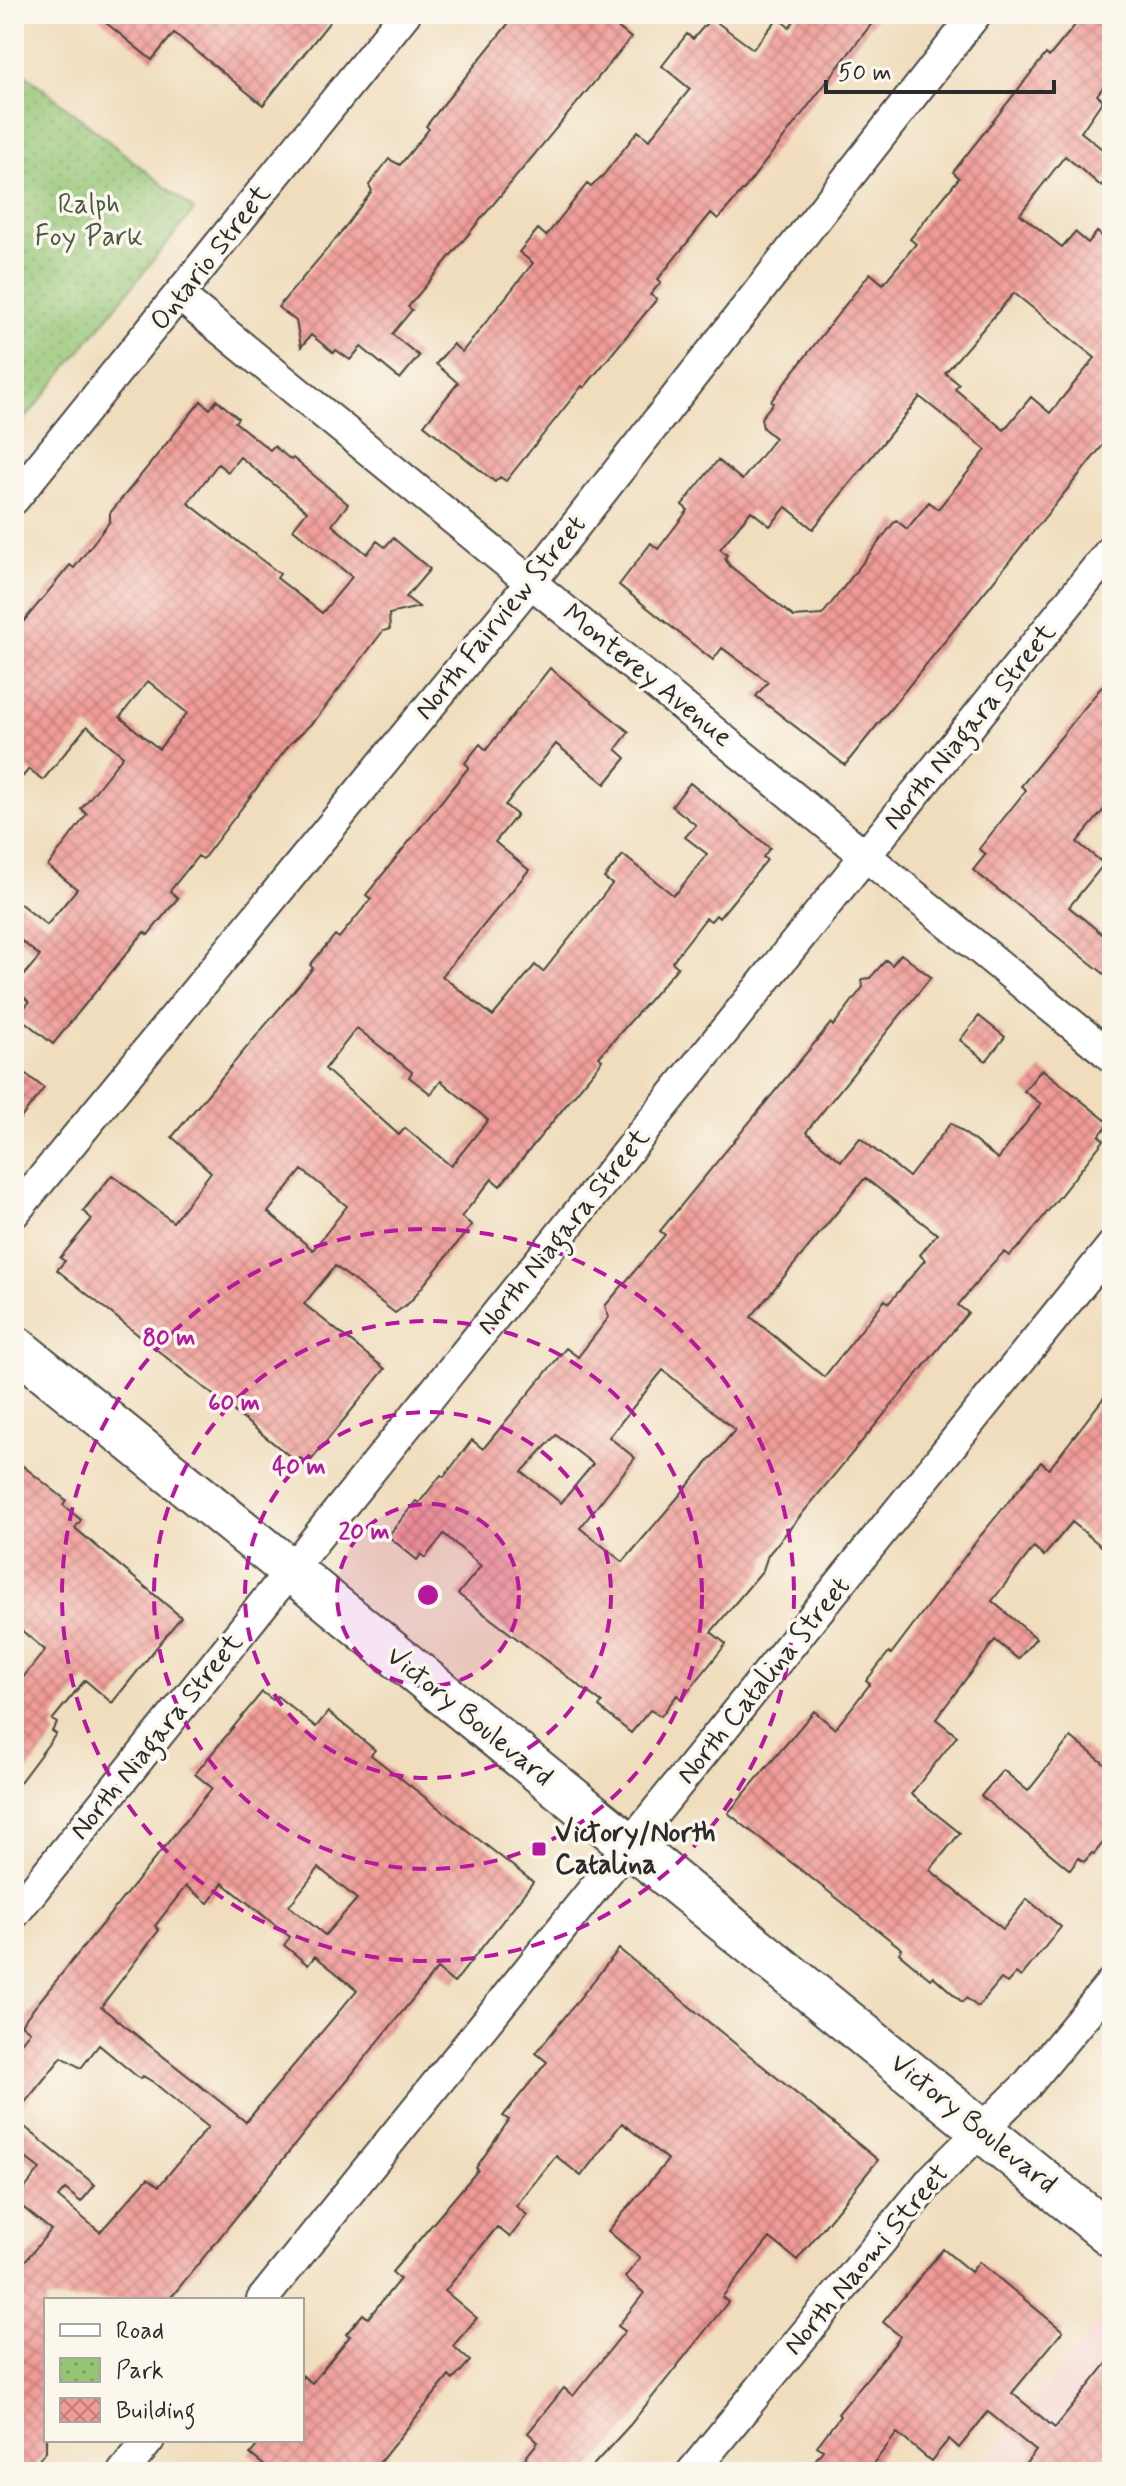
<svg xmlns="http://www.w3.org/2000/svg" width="1126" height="2486" font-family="Mynerve,sans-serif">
	<defs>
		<pattern id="park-dots" width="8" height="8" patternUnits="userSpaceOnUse" patternTransform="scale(2)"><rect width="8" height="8" fill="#94c575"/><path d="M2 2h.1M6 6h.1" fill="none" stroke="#79a060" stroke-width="1.8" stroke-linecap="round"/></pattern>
		<pattern id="building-cross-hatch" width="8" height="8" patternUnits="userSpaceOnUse" patternTransform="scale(2)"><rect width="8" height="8" fill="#f19b97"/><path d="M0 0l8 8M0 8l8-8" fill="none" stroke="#c37f7b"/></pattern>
	</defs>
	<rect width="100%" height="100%" fill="#fbf7ec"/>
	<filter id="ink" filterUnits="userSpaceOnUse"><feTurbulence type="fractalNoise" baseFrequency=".0125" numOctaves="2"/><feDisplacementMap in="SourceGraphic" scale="16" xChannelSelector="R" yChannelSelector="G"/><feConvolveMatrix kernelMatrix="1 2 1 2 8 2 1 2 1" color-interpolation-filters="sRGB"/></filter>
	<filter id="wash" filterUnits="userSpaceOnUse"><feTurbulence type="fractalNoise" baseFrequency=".006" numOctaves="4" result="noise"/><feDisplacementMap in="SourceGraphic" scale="32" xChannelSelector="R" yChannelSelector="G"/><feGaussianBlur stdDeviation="1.8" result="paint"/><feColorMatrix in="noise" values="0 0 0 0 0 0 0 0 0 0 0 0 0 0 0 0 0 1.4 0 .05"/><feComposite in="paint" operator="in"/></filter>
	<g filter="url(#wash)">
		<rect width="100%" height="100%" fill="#f0ddbd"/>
		<path fill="#f7cfd1" d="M 1098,2323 L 1112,2334 L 1112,2472 L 978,2472 Z"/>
		<path fill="url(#park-dots)" stroke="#607850" stroke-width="2" d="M 14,65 L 194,210 L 14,433 Z"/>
		<g id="blocks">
			<path fill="url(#building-cross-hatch)" fill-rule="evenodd" d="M 95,14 L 336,14 L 263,105 L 174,33 L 152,60 Z
				M 516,14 L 601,14 L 631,38 L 408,307 L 412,310 L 392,334 L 419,356 L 400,379 L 361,347 L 350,360 L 336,350 L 334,353 L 311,335 L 301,347 L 296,321 L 278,307 L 339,235 L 372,191 L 369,185 L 389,159 L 400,165 L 429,129 L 426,126 Z
				M 800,14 L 879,14 L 745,188 L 718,219 L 711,213 L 658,279 L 661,282 L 650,295 L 657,299 L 584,388 L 582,386 L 506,481 L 500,477 L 495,482 L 424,425 L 458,383 L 436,364 L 453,344 L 462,352 L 533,263 L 519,252 L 538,229 L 546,236 L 587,184 L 591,187 L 601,178 L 638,131 L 649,140 L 690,89 L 662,66 L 687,34 L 693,39 L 711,18 L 753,49 L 778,18 L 789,27 Z
				M 1084,14 L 1112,14 L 1112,69 L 1107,75 L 1110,78 L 1097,95 L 1103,100 L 1081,132 L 1112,157 L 1112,173 L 1101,186 L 1065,156 L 1020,214 L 1062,247 L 1075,232 L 1088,243 L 1097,232 L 1112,244 L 1112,434 L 845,765 L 756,696 L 768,682 L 722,648 L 713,660 L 619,585 L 651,543 L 658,549 L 688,510 L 682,505 L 718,460 L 742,480 L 775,438 L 763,428 L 761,418 L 773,403 L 771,401 L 870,273 L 883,284 L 916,244 L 910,239 L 959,178 L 953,172 L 1046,54 L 1049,57 ZM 1014,293 L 1095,358 L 1050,413 L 1031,397 L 1004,430 L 955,389 L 959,384 L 945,373 ZM 920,397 L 986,450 L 938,509 L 929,502 L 907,529 L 896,520 L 822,615 L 794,617 L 730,566 L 725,559 L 727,555 L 720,549 L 751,511 L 770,526 L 786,507 L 813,529 Z
				M 217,400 L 238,418 L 235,422 L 270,450 L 274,446 L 291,460 L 293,458 L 348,504 L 332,525 L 367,554 L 377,541 L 385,547 L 393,538 L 430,569 L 406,597 L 419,607 L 389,614 L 390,629 L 383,631 L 316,719 L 290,744 L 203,859 L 198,856 L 170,891 L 178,898 L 148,935 L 144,932 L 53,1044 L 18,1016 L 29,1002 L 14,987 L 40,956 L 14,935 L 14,899 L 47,925 L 77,889 L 48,866 L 87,814 L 81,809 L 123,756 L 87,726 L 43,780 L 29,769 L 14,787 L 14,633 L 70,565 L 74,568 L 110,521 L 110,513 L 201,401 L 210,409 ZM 240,457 L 307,511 L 293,529 L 352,577 L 322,613 L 277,578 L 280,574 L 188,503 L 218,464 L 228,472 ZM 148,681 L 187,713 L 159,749 L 120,717 Z
				M 550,668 L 629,732 L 616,749 L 626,758 L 605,784 L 556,744 L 505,805 L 517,815 L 495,842 L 529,870 L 442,976 L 493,1016 L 535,965 L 543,972 L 612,884 L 604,878 L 623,855 L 673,895 L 678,891 L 707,854 L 685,837 L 696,825 L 672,806 L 690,783 L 770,848 L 763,857 L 767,860 L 719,918 L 716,915 L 711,921 L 706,918 L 672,962 L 678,967 L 599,1057 L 602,1060 L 599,1065 L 500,1186 L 492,1179 L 461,1217 L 472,1225 L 410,1302 L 395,1313 L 335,1266 L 304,1304 L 385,1369 L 308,1464 L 300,1458 L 297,1462 L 57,1270 L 65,1261 L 60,1258 L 92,1219 L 83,1211 L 112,1175 L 173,1222 L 211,1172 L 172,1137 L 313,968 L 310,965 L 335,935 L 339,938 L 371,899 L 366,895 L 469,767 L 465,763 L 480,744 L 486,750 ZM 357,1028 L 412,1072 L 409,1077 L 431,1094 L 441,1081 L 488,1120 L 451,1166 L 405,1128 L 399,1135 L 325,1069 ZM 302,1170 L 347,1206 L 313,1250 L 268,1212 Z
				M 1112,674 L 1112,800 L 1077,842 L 1104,864 L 1069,907 L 1112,942 L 1112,980 L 973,870 L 986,854 L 979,849 L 1026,790 L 1021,786 Z
				M 901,954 L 931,977 L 806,1132 L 841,1161 L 860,1138 L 909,1177 L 951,1123 L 998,1159 L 1041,1104 L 1024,1091 L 1042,1069 L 1109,1123 L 1099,1136 L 1104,1140 L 1022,1244 L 1009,1256 L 1004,1252 L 992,1264 L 958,1305 L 968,1313 L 768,1555 L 763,1570 L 711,1632 L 726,1644 L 682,1699 L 677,1695 L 661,1716 L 650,1710 L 631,1733 L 599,1707 L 602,1703 L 458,1594 L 481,1566 L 444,1534 L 425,1558 L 421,1554 L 417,1560 L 388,1536 L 416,1501 L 419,1503 L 441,1475 L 444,1477 L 472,1440 L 483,1449 L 566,1348 L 578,1357 L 609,1317 L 605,1306 L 665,1235 L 660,1231 L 831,1023 L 833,1026 L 863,987 L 862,979 L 870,978 L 886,960 L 892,965 ZM 865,1178 L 937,1234 L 920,1255 L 925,1260 L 889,1303 L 885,1300 L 824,1377 L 751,1317 ZM 663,1370 L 735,1430 L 623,1562 L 580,1528 L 635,1458 L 609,1437 ZM 556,1435 L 593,1464 L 561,1503 L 522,1472 Z
				M 979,1016 L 1005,1037 L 986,1061 L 960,1040 Z
				M 14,1065 L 44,1088 L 14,1127 Z
				M 1112,1387 L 1112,1555 L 1072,1522 L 1044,1556 L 1034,1547 L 992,1601 L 1036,1638 L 1018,1659 L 995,1640 L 936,1719 L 957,1736 L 911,1794 L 960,1833 L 930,1870 L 1003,1929 L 1027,1899 L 1061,1927 L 1021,1977 L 1016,1973 L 1007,1983 L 1001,1979 L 978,2007 L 966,1998 L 962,2002 L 933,1976 L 930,1979 L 899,1953 L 902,1949 L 728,1813 L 814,1711 L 835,1729 L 870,1684 L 866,1681 L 889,1652 L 891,1654 L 981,1535 L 1041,1462 L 1049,1469 Z
				M 14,1459 L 66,1500 L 63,1505 L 81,1520 L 75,1528 L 181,1617 L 112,1703 L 85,1680 L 52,1720 L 57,1723 L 52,1731 L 56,1734 L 14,1790 L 14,1689 L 45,1650 L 14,1624 Z
				M 262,1692 L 273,1700 L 277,1696 L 316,1727 L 328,1712 L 375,1750 L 371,1755 L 533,1882 L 454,1983 L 437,1969 L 169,2300 L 46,2300 L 46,2451 L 29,2472 L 14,2472 L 14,2274 L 51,2230 L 15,2201 L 40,2169 L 14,2149 L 14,2118 L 95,2185 L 81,2202 L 65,2189 L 58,2197 L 100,2232 L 148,2178 L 159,2186 L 208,2127 L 153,2082 L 143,2076 L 140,2079 L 99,2045 L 81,2068 L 62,2057 L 14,2116 L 14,2051 L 30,2031 L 21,2024 L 212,1788 L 195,1774 ZM 319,1868 L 357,1899 L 325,1935 L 289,1906 ZM 223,1883 L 290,1937 L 284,1945 L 308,1965 L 315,1956 L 357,1990 L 246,2122 L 101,2007 L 159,1930 L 155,1926 L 186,1886 L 208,1903 Z
				M 1071,1737 L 1112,1770 L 1112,1832 L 1094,1854 L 1092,1853 L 1084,1862 L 1079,1858 L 1070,1870 L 981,1796 L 1003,1770 L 1028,1791 Z
				M 619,1949 L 878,2160 L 797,2260 L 770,2238 L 722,2297 L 728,2302 L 630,2425 L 587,2472 L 514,2472 L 538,2442 L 528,2433 L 564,2388 L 573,2396 L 625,2331 L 618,2326 L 644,2293 L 625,2277 L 640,2258 L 608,2231 L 668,2160 L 622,2123 L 581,2176 L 556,2156 L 516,2206 L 527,2215 L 510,2237 L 497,2227 L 445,2291 L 477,2318 L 453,2346 L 470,2361 L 453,2380 L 449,2376 L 372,2472 L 272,2472 L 250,2454 L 262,2440 L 302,2440 L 302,2375 L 312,2383 L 350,2336 L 346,2334 L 363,2314 L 368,2318 L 400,2279 L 392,2272 L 478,2170 L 476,2168 L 509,2120 L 503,2116 L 547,2062 L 536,2053 Z
				M 943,2249 L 971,2272 L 979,2262 L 1063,2331 L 1012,2393 L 1055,2428 L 1112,2357 L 1112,2472 L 1019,2472 L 1036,2451 L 988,2412 L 959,2448 L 949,2439 L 931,2461 L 897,2433 L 867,2472 L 806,2472 L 823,2450 L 817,2446 L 840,2416 L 838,2414 L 898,2340 L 900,2336 L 883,2322 Z"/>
		</g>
	</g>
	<g filter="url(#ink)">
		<use href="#blocks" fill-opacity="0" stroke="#494641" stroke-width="2"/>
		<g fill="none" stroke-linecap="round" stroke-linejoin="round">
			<defs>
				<path id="street" d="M 180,296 L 1112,1057
					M 14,499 L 405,14
					M 14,1213 L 532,581 L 976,14
					M 14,1914 L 1112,549
					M 262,2300 L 1112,1246
					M 123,2472 L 149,2440
					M 692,2472 L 932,2179 L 1027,2085 L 1112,1982"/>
				<path id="secondary" d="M 14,1346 L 1112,2236"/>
			</defs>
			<use href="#street" stroke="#494641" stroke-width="34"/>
			<use href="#secondary" stroke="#494641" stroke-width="46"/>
			<use href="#street" stroke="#fff" stroke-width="30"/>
			<use href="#secondary" stroke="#fff" stroke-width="42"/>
		</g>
	</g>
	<circle cx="428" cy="1595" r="91" fill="#b5179e" fill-opacity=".12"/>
	<g fill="none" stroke="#b5179e" stroke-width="4" stroke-dasharray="14 10">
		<circle cx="428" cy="1595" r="91"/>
		<circle cx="428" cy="1595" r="183"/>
		<circle cx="428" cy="1595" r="274"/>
		<circle cx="428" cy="1595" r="366"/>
	</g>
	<rect fill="#b5179e" stroke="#fbf7ec" stroke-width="3" x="531" y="1841" width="16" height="16" rx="4"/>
	<g text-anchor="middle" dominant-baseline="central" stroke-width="7" stroke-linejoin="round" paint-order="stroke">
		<g font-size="28" fill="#4a5941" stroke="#fbf7ec">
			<text x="89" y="205">Ralph<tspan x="89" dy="32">Foy Park</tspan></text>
		</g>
		<g font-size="28" fill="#2b2b2b" stroke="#fbf7ec">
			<text transform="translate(211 258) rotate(-52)">Ontario Street</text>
			<text transform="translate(501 618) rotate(-51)">North Fairview Street</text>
			<text transform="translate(647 676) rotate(39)">Monterey Avenue</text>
			<text transform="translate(970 727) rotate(-51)">North Niagara Street</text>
			<text transform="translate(564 1232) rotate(-51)">North Niagara Street</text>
			<text transform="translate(764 1681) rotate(-51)">North Catalina Street</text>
			<text transform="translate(469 1717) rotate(39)">Victory Boulevard</text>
			<text transform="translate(157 1737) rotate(-51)">North Niagara Street</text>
			<text transform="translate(973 2124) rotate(39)">Victory Boulevard</text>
			<text transform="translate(867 2260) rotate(-50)">North Naomi Street</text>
		</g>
		<g font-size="28" font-weight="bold" fill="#2b2b2b" stroke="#fbf7ec" text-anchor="start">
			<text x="555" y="1833">Victory/North<tspan x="555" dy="32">Catalina</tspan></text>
		</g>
	</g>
	<circle cx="428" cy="1595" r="12" fill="#b5179e" stroke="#fbf7ec" stroke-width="4"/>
	<g font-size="24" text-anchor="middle" font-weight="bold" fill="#b5179e" stroke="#fbf7ec" stroke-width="7" stroke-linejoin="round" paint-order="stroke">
		<text x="169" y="1345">80 m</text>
		<text x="234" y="1410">60 m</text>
		<text x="299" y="1474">40 m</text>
		<text x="364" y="1539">20 m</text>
	</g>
	<rect width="1126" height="2486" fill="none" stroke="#fbf7ec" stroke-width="48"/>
	<rect x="44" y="2298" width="260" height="144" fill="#fbf7ec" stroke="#a8a59f" stroke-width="2"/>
	<rect x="60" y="2324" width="40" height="12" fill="#ffffff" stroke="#a8a59f" stroke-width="2"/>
	<text x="116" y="2338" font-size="24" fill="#2b2b2b">Road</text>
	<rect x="60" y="2358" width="40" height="24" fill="url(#park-dots)" stroke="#a8a59f" stroke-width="2"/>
	<text x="116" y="2378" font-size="24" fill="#2b2b2b">Park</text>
	<rect x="60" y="2398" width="40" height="24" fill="url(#building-cross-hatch)" stroke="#a8a59f" stroke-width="2"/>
	<text x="116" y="2418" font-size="24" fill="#2b2b2b">Building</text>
	<path d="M826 80v12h228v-12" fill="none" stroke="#2b2b2b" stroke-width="4"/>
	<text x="838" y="80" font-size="24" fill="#2b2b2b" stroke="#fbf7ec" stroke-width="6" paint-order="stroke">50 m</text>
</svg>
